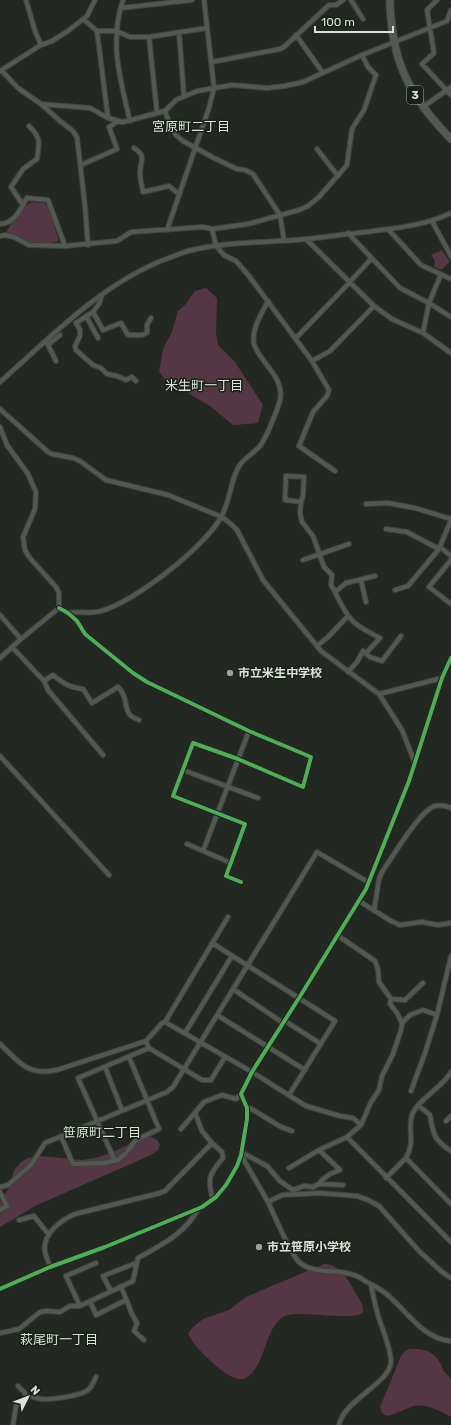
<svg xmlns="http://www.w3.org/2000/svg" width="451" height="1425" viewBox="0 0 451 1425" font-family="Rubik,'Noto Sans JP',sans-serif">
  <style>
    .green { fill: #553645 }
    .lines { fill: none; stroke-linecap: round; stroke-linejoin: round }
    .minor-casing { stroke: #3e433d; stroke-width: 6 }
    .primary-casing { stroke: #3e433d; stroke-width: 9 }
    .minor { stroke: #545853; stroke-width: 4 }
    .primary { stroke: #535a52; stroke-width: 7 }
    .cycleway-casing { stroke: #182216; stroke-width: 6 }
    .cycleway { stroke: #51ab58; stroke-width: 4 }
    .poi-dot { fill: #9ba19a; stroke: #182216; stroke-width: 1.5 }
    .labels { text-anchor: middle; stroke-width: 3; stroke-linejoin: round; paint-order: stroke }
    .shield { fill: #182216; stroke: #a0a89f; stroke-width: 1 }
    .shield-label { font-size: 11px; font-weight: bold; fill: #dbe2da }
    .poi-label { font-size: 12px; font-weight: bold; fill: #dbe2da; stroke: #182216; text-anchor: start }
    .neighbourhood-label { font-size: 13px; fill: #dbe2da; stroke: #182216 }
  </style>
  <rect width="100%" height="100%" fill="#232922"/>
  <path class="green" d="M 33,202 L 45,203 L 49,209 L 59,241 L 51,243 L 28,242 L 6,233 C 11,223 22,205 33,202 Z
    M 442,250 L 450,262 L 441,270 L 434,267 L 435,261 L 431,255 Z
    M 206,288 L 217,298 L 216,333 L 218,345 L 235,362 L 263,405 L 258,423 L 233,425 L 210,406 L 188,393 L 172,387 L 159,372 L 163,349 L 172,332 L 178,311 L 185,305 L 195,291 Z
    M 149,1136 L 157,1140 L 160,1145 L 158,1150 L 151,1155 L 35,1206 L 0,1227 L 0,1201 L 9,1188 L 14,1170 L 21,1162 L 28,1158 L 40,1156 L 83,1160 L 99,1157 L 115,1151 L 140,1139 Z
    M 324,1264 C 343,1263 353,1290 362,1304 C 363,1307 364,1311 362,1313 C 355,1321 301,1311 288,1315 C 263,1322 268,1368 244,1379 C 242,1379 238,1379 235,1378 C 222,1374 193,1346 188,1334 L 192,1328 L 203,1319 L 229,1310 L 246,1297 Z
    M 410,1349 L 418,1349 L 428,1351 L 435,1356 L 441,1364 L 443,1370 L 451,1379 L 451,1417 C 441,1411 423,1402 411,1407 C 403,1410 395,1414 387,1416 L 382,1413 L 380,1407 L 401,1356 L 405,1351 Z"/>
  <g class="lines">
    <defs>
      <path id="minor" d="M 26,0 L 35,31 L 41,45
        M 123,0 C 109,42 120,79 130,121
        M 351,0 L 363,19
        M 437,0 L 427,10 L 434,53 L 422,64 L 451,95
        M 121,8 L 192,0
        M 83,19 L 97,31 L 116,31 L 130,37 L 149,37 L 207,28
        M 97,31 L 108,118
        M 179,32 L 184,96
        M 296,35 L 323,73
        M 149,37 L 157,113
        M 212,62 L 280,49 L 284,47 L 329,5 L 336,5 L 343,0
        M 0,71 L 41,45 L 52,41 L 68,31 L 87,16 L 95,0
        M 2,71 L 18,88 L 41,104 L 60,121 L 73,131 L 77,137 L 85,206 L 88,245
        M 41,104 L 90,108 L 108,118 L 123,122 L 165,111 L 176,100 L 197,91 L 232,85 L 267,88 L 285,86 L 303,82 L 362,55 L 447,21 L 451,10
        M 423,107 L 451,87
        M 165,111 L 171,128 L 176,135 L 183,141 L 214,158 L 237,169 L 245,170 L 253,174 L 280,215 L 284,240
        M 134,148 C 147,156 140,161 140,173 C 140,179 142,186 143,192 L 169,186 L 179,194
        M 317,149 L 338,176
        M 81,165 L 117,149 L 109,127 L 118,121
        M 23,205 L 11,187 L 23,169 L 37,159 C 39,142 42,139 29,126
        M 432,221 L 451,256
        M 0,224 C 15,223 20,210 27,198 L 48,200 L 65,246
        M 212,229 L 216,246 L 224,255 L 236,261 L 249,276 L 312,361 L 329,390 L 327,396 L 313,412 L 299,446 L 335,471
        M 388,229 L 421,265 L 451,279
        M 167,230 L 209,108 L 214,88 L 204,0
        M 348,233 L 400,288 L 429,303 L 451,317
        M 0,236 L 5,235 L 14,237 L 29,245 L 65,246 L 117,241 L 131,232 L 203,227 L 212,229 L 248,224 L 299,210 L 308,206 L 319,197 L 347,165 L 352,129 L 364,110 L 376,75 L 368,67 L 362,55
        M 306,239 L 374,306 L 392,319 L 423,333 L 451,353
        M 102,295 L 99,304 L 93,312 L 76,323 L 80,330 L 80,336 L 75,346 L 76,350 L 93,365 L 101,368 L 107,374 L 117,376 L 126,380 L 132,377 L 136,381
        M 93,312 L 103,330 L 121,323 L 128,335 L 142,335 L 147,333 L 147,325 L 151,318
        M 86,316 L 98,338
        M 423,333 L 429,303 L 441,274
        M 296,338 L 349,283 L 371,259
        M 46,341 L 56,361
        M 49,344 L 60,335
        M 312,361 L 330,351 L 374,306
        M 0,382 C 51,337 101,284 166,259 C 175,256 183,252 192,250 C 229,241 268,243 306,239 C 326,237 346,234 366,232 C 395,228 424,226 451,213
        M 0,409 L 48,452 L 52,454 L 73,458 L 80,461 L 106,480 L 168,495 L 222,517 L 231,524 L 237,530 L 263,580 L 321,651 L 379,694 L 402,730 L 415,763
        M 0,427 L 7,445 L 28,474 L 36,492 L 35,509 L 23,537 L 25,550 L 29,557 L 56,587 L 59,593 L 59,608
        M 301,502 L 285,500 L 286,476 L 304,477 L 303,496 L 301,502 L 300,513 L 302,522 L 313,536 L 324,567 L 332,575 L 331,585 L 335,592
        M 366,504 L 388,503 L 415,508 L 451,519
        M 386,529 L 407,532 L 439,549
        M 440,547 L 451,556
        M 303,560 L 349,544
        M 451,560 L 429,587 L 451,604
        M 361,580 L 366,602
        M 395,590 L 408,586 L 439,549 L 451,520
        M 59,608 L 68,613 L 77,621 L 85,634 L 133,673 L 147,682 L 249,731 L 311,757 L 303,787 L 238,759 L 193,743 L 173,796 L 245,824 L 226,876 L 241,882
        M 68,613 C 79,611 91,614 101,611 C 133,603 206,546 221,517 C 230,502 230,483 238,468 C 242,459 253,454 259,447 C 265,441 278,409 280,400 C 285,377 260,363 254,344 C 251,329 262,313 268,301
        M 0,615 L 21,639
        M 317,646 L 328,637 L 348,616
        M 12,647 L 44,681 L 48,690 L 103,755
        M 366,653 L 380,638 C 352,624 349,621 335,592 L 346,583 L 375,576
        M 0,658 L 21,639 L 59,608
        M 348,672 L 357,662 L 363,651 L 370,657 L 382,661 L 401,636
        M 44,681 L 53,675 C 64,684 69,687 83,689 L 92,703 L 118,687 C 128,696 124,709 130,715 C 132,717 137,719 139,720
        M 379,694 L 442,678
        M 0,756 L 109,875
        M 183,770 L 258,798
        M 187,844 L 231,863
        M 203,851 L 249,731
        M 359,901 L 391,921 L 400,925 L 422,922 L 438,925 L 451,923
        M 374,911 L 379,879 L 382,872 C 392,858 420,810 435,806 C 440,805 446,806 451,808
        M 212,943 L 335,1021 L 289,1095
        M 233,989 L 283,1023
        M 391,999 L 405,1000 L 423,983
        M 217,1015 L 305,1070
        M 285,1021 L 321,1044
        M 165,1022 L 252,1072 L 306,1106 L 340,1116 L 353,1118 L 361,1125
        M 402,1023 L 410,1015 L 423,1010 L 437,1015
        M 185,1033 L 232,956
        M 146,1041 L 149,1048 L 202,1080 L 211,1080 L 225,1057
        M 0,1044 C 20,1063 27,1076 57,1070 L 146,1041 L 162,1023 L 165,1022 L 228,917
        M 105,1067 L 122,1110
        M 411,1091 L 425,1053 L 437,1015 L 451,956
        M 419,1106 L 430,1115 C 433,1134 434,1140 451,1151
        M 247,1108 L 250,1108 L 281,1127 L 292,1131
        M 195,1113 L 202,1131 L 212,1143
        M 446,1121 L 451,1116
        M 181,1129 L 204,1102 L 222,1095 L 236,1099 L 241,1094
        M 61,1136 L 73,1164 L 104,1163 L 118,1160 L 126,1153 L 136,1140 L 159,1129 L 129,1057
        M 347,1137 L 451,1242
        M 241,1152 L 267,1166 L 280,1181 L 293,1190 L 304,1186 L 313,1187 L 319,1184 L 322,1180 L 330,1174 L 340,1170 L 319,1150
        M 241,1155 C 250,1171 259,1186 268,1202 C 276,1218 288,1250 299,1262 C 311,1273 331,1270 346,1273 C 352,1274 360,1277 365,1281 C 371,1284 378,1288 384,1292 C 405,1308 422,1339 451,1341
        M 406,1158 C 416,1140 407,1131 412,1115 C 416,1101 444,1086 451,1072
        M 115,1161 L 78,1078 L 149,1048
        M 289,1168 L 319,1150 L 347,1137 L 361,1125 L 371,1102 L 379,1090 L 382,1076 L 393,1054 L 401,1030 L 402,1023 L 397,1013 L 390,1004 L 391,999 L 379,982 L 378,970 L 375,961 L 337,935
        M 386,1178 L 406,1158 L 451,1204
        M 319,1184 L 343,1185
        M 0,1187 L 8,1185 L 31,1165 L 45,1143 L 167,1092 L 173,1087 L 317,852 L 368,882
        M 0,1192 L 7,1206 L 0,1210
        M 268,1202 L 282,1195 L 320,1193 L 357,1196 L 368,1200 L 379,1206 L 419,1251 L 442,1272 L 451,1278
        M 19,1220 L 34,1216 L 49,1235
        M 96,1263 L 66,1276 L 80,1306 L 133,1281 L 138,1258 C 161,1245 185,1234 198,1209
        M 50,1267 C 49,1262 46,1257 45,1252 C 42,1234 61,1220 75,1214 L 160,1193 L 165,1191 L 212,1143 L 222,1152 L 223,1158 C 209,1174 207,1178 213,1200
        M 121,1286 L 132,1314 L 137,1323 L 134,1331 L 144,1340
        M 0,1289 L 50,1267 L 105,1247 L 202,1207 L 216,1197 L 226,1185 L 237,1166 L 241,1155 L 247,1119 L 247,1108 L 241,1094 L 252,1072 L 299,998 L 366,889 L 409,781 L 442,678 L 451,658
        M 111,1291 L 103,1276 L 136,1263
        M 90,1301 L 96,1315 L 126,1300
        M 0,1333 L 19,1329 L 40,1312 L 46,1311 L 60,1312 L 70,1306 L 80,1306
        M 26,1397 C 32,1395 35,1398 41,1399 C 51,1400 80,1396 88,1390 C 92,1387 94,1381 96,1377
        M 13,1425 L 16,1406 L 26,1397 L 25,1393 L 18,1386
        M 339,1425 C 343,1401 390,1383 391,1362 C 391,1348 382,1329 378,1315 C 375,1305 373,1295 371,1285"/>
      <path id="primary" d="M 390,0 C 391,61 409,96 451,139"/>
    </defs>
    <use href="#minor" class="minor-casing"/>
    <use href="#primary" class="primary-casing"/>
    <use href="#minor" class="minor"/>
    <use href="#primary" class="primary"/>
    <defs>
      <path id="cycleway" d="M 59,608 L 68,613 L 77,621 L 85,634 L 133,673 L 147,682 L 249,731 L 311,757 L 303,787 L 238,759 L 193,743 L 173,796 L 245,824 L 226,876 L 241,882
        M 0,1289 L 50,1267 L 105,1247 L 202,1207 L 216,1197 L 226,1185 L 237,1166 L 241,1155 L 247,1119 L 247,1108 L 241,1094 L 252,1072 L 299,998 L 366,889 L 409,781 L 442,678 L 451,658"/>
    </defs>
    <use href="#cycleway" class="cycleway-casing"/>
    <use href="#cycleway" class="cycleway"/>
  </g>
  <g class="poi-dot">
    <circle cx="230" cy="673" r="4"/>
    <circle cx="259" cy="1247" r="4"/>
  </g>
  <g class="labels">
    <rect class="shield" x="407" y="86" width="16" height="18" rx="3"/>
    <g class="shield-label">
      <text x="415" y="99">3</text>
    </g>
    <g class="poi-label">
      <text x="238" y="677">市立米生中学校</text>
      <text x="267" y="1251">市立笹原小学校</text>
    </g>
    <g class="neighbourhood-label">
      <text x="191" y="131">宮原町二丁目</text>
      <text x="204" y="390">米生町一丁目</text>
      <text x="102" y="1137">笹原町二丁目</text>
      <text x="59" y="1344">萩尾町一丁目</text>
    </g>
  </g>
  <g transform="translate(28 1397) rotate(48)" stroke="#182216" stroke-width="3" paint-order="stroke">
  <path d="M0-3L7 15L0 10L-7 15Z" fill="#dbe2da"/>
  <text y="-6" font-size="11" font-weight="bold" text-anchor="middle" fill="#dbe2da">N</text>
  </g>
  <path d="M315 26v6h78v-6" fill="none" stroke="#dbe2da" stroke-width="2"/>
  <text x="321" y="26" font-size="12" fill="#dbe2da" stroke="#182216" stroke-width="3" paint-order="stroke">100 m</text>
</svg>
